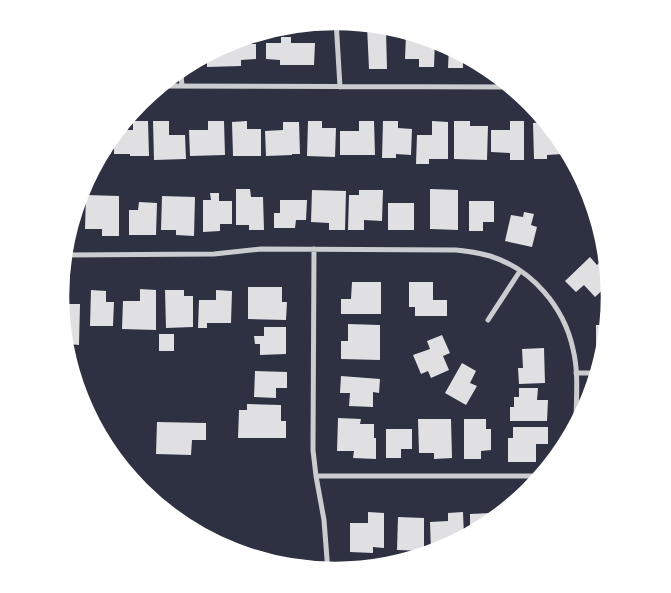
<svg xmlns="http://www.w3.org/2000/svg" width="671" height="593" viewBox="0 0 671 593" font-family="Helvetica,sans-serif">
  <style>
    .building { fill: #e0e0e3 }
    .lines { fill: none; stroke-linecap: round; stroke-linejoin: round }
    .minor { stroke: #caccd0; stroke-width: 5 }
    .rim { fill: none; stroke: #fff; stroke-width: 2.5 }
  </style>
  <rect width="100%" height="100%" fill="#2d3142"/>
  <path class="building" d="M 367,26 L 386,30 L 387,69 L 369,69 Z
    M 406,34 L 435,40 L 434,67 L 419,67 L 419,59 L 405,59 Z
    M 281,37 L 291,37 L 291,43 L 315,43 L 314,65 L 280,65 L 280,60 L 266,59 L 266,43 L 281,43 Z
    M 225,44 L 256,44 L 256,59 L 241,60 L 241,66 L 207,67 L 207,56 Z
    M 449,46 L 463,56 L 463,68 L 448,68 Z
    M 133,121 L 148,121 L 149,156 L 130,156 L 130,154 L 114,154 L 114,140 L 121,130 L 133,130 Z
    M 153,121 L 169,121 L 169,135 L 185,135 L 186,159 L 154,160 Z
    M 208,121 L 224,121 L 225,155 L 190,156 L 189,130 L 208,130 Z
    M 247,121 L 247,129 L 261,129 L 261,156 L 233,156 L 232,122 Z
    M 308,121 L 322,121 L 322,128 L 336,128 L 335,157 L 307,156 Z
    M 359,121 L 374,121 L 375,155 L 340,155 L 340,131 L 359,131 Z
    M 383,121 L 398,121 L 398,128 L 412,129 L 411,155 L 396,154 L 396,158 L 382,158 Z
    M 432,121 L 448,122 L 448,159 L 429,159 L 429,164 L 416,164 L 417,135 L 432,135 Z
    M 454,121 L 470,121 L 470,126 L 488,126 L 487,160 L 454,159 Z
    M 510,121 L 524,121 L 524,160 L 510,160 L 510,153 L 491,152 L 491,130 L 510,130 Z
    M 283,122 L 299,122 L 300,154 L 292,154 L 292,155 L 266,156 L 265,131 L 283,130 Z
    M 545,122 L 549,129 L 550,129 L 563,149 L 563,154 L 547,155 L 547,159 L 534,159 L 533,123 Z
    M 111,145 L 111,154 L 105,154 L 106,152 Z
    M 81,189 L 81,212 L 76,212 L 80,190 Z
    M 236,189 L 250,189 L 251,197 L 263,197 L 264,230 L 249,230 L 249,225 L 236,225 Z
    M 430,189 L 458,190 L 458,230 L 430,229 Z
    M 312,190 L 346,191 L 345,230 L 329,230 L 329,223 L 311,222 Z
    M 359,190 L 383,190 L 382,221 L 364,220 L 364,230 L 348,230 L 349,195 L 359,195 Z
    M 210,193 L 219,193 L 219,201 L 232,201 L 232,224 L 220,224 L 220,231 L 203,232 L 203,200 L 211,200 Z
    M 86,195 L 119,196 L 119,236 L 102,236 L 102,229 L 85,229 Z
    M 162,196 L 195,197 L 194,236 L 176,235 L 176,230 L 161,230 Z
    M 280,200 L 307,200 L 306,220 L 296,220 L 295,228 L 274,228 L 274,213 L 280,213 Z
    M 469,201 L 494,201 L 494,222 L 483,222 L 483,231 L 469,231 Z
    M 139,202 L 157,203 L 156,235 L 129,235 L 129,210 L 138,210 Z
    M 388,203 L 414,203 L 414,230 L 388,230 Z
    M 524,212 L 534,214 L 531,225 L 537,227 L 532,247 L 505,241 L 511,215 L 523,217 Z
    M 590,257 L 597,265 L 602,260 L 606,265 L 609,284 L 595,297 L 584,285 L 576,292 L 565,281 Z
    M 352,282 L 381,282 L 381,314 L 341,314 L 341,299 L 351,299 Z
    M 409,282 L 433,282 L 433,300 L 447,300 L 447,316 L 415,316 L 415,307 L 409,307 Z
    M 248,287 L 282,287 L 282,302 L 287,302 L 286,320 L 248,319 Z
    M 140,289 L 156,290 L 156,330 L 122,329 L 123,301 L 140,301 Z
    M 91,290 L 106,291 L 106,302 L 114,302 L 113,326 L 90,326 Z
    M 165,290 L 184,290 L 184,296 L 193,296 L 193,327 L 166,328 Z
    M 216,290 L 232,291 L 231,323 L 207,323 L 207,328 L 198,328 L 199,300 L 216,300 Z
    M 65,304 L 80,304 L 79,345 L 69,344 L 62,311 L 65,311 Z
    M 602,315 L 608,315 L 602,346 L 596,346 L 596,325 L 602,325 Z
    M 348,324 L 380,325 L 380,360 L 341,359 L 341,341 L 348,341 Z
    M 264,327 L 286,327 L 286,354 L 260,355 L 260,344 L 255,344 L 254,336 L 264,336 Z
    M 159,334 L 174,334 L 174,351 L 159,351 Z
    M 442,335 L 450,353 L 443,356 L 449,370 L 431,378 L 428,371 L 421,374 L 413,355 L 430,349 L 427,341 Z
    M 544,348 L 545,383 L 519,384 L 518,368 L 523,368 L 522,349 Z
    M 462,363 L 476,371 L 470,383 L 477,386 L 466,405 L 445,393 Z
    M 255,371 L 287,372 L 287,388 L 276,388 L 276,398 L 254,397 Z
    M 341,376 L 380,379 L 379,393 L 373,392 L 373,407 L 349,406 L 350,393 L 340,393 Z
    M 519,388 L 538,388 L 537,400 L 548,400 L 547,421 L 510,421 L 510,407 L 514,407 L 514,397 L 519,397 Z
    M 247,404 L 281,405 L 281,421 L 286,421 L 286,438 L 238,438 L 239,410 L 247,410 Z
    M 338,418 L 361,419 L 360,424 L 374,424 L 374,438 L 376,438 L 376,459 L 353,458 L 354,451 L 337,451 Z
    M 418,419 L 451,419 L 452,458 L 434,459 L 434,453 L 419,453 Z
    M 464,419 L 486,419 L 486,429 L 491,429 L 491,450 L 481,451 L 481,459 L 464,459 Z
    M 157,422 L 206,423 L 206,440 L 192,440 L 191,455 L 156,454 Z
    M 513,427 L 548,427 L 548,444 L 536,444 L 536,462 L 508,462 L 508,438 L 513,438 Z
    M 386,429 L 412,429 L 412,449 L 401,449 L 401,458 L 386,458 Z
    M 368,512 L 384,513 L 384,548 L 373,547 L 373,553 L 350,552 L 350,523 L 368,523 Z
    M 463,512 L 464,537 L 441,552 L 431,553 L 430,522 L 448,521 L 448,513 Z
    M 491,513 L 491,519 L 474,530 L 470,530 L 470,514 Z
    M 398,517 L 424,518 L 424,551 L 397,550 Z"/>
  <g class="lines">
    <path class="minor" d="M 336,20 L 340,87
      M 181,74 L 182,86
      M 162,86 L 510,87
      M 314,249 L 313,450 L 316,476 L 324,520 L 328,572
      M 67,255 L 214,254 L 261,249 L 456,250 C 467,251 479,253 490,256 C 532,269 564,307 573,349 C 579,373 576,400 576,425
      M 488,320 L 520,271
      M 576,373 L 597,373
      M 316,476 L 541,476"/>
  </g>
  <path d="M0 0H671V593H0ZM68 296a267 267 0 1 1 534 0a267 267 0 1 1-534 0Z" fill="#fff" fill-rule="evenodd"/>
  <path class="rim" d="M68 296a267 267 0 1 1 534 0a267 267 0 1 1-534 0Z"/>
</svg>
